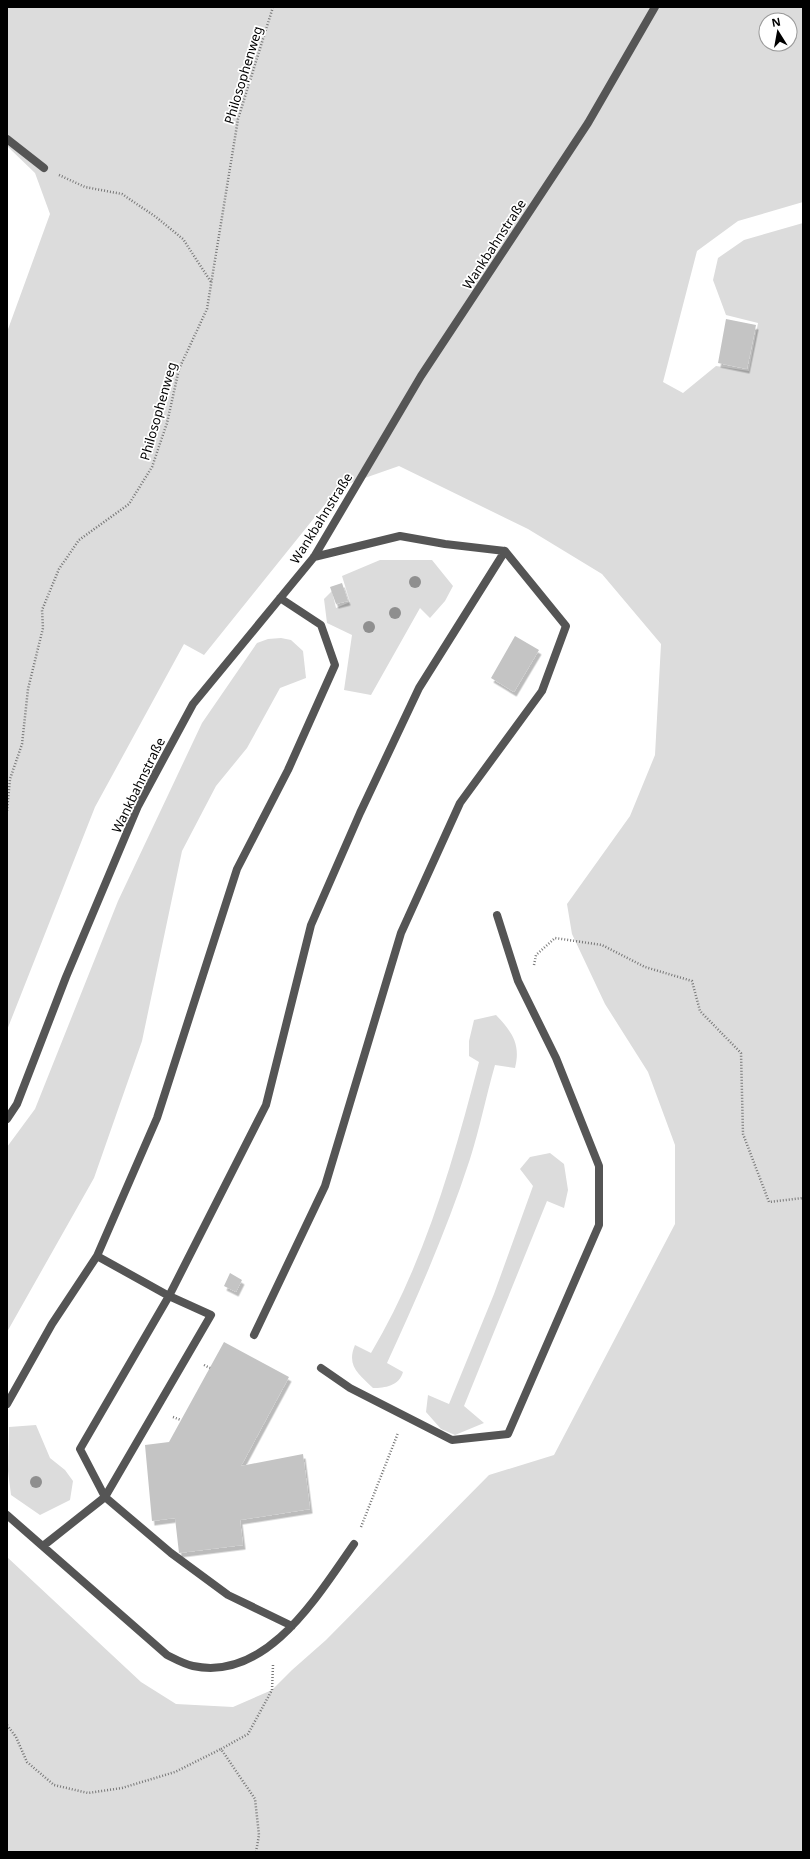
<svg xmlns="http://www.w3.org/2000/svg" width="810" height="1859" viewBox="0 0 810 1859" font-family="'Noto Sans',sans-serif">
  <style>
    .green { fill: #dcdcdc; fill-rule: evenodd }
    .building { fill: #c4c4c4; filter: url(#shadow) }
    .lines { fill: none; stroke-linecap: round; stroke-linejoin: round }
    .path { stroke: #777; stroke-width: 2.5; stroke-dasharray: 1 2; stroke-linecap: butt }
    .lane { stroke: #555; stroke-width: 8 }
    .tree { fill: #8f8f8f }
    .labels { text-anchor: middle; stroke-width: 3.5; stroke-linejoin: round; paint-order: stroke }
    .street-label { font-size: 13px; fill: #000; stroke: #fff }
  </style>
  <defs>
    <filter id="shadow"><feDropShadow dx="2.5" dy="4.5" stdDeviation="0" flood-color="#0004"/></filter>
  </defs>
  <rect width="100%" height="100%" fill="#fff"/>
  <path class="green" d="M 7,7 L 803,7 L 803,202 L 738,221 L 697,251 L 663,382 L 683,393 L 716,366 L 749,371 L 758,323 L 726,315 L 713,280 L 718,258 L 744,240 L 803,223 L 803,1852 L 7,1852 L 7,1557 L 141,1682 L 176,1704 L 233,1707 L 272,1690 L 292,1670 L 326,1640 L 489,1475 L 554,1455 L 675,1224 L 675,1145 L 648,1072 L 605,1004 L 572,934 L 567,904 L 630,816 L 655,755 L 661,644 L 602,574 L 528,529 L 399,466 L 339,487 L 204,655 L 184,644 L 95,807 L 7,1030 L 7,332 L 50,214 L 35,173 L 7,146 ZM 766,20 L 790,20 L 790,44 L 766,44 Z
    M 380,560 L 432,560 L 453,586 L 445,601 L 430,618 L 420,608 L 371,695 L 344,690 L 352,635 L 327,623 L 324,599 L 332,591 L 336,608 L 350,602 L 342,576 Z
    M 281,638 L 291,640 L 303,651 L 306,678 L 280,688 L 247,748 L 216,786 L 182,851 L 142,1041 L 94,1178 L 7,1332 L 7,1147 L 35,1109 L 118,901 L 202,723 L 257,643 L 268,639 Z
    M 496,1015 C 512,1032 521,1044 515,1068 L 495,1065 C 486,1096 480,1128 470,1159 C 447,1229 418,1296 387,1363 L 403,1372 C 399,1386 385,1388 373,1388 C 359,1374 346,1366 355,1345 L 371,1353 C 424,1264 453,1162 479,1062 L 469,1056 L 469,1041 L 474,1020 Z
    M 550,1153 L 564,1164 L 568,1190 L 564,1208 L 547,1201 L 464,1406 L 484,1423 L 455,1435 L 441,1429 L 426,1412 L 428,1395 L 449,1404 L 494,1294 L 533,1186 L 520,1169 L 530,1157 Z
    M 36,1425 L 50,1458 L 65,1470 L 73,1481 L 70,1500 L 40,1515 L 11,1495 L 8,1471 L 9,1427 Z"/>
  <path class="building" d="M 726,319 L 756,325 L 747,369 L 718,363 Z
    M 342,583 L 348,601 L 336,604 L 330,587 Z
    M 515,636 L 539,650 L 514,692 L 491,678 Z
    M 230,1273 L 242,1280 L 236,1292 L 224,1286 Z
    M 224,1342 L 289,1377 L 241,1466 L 303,1454 L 310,1509 L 240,1520 L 243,1545 L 179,1553 L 175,1518 L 152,1521 L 145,1445 L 169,1442 Z"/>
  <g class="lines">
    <path class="path" d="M 59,175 L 85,187 L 122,194 L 156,217 L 183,239 L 211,282
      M 7,811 L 10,779 L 22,744 L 28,689 L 43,628 L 42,610 L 59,569 L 79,540 L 129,504 L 152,467 L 167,423 L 179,369 L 207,309 L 238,119 L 273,7
      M 534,965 L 536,955 L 555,938 L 602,945 L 645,967 L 692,981 L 700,1011 L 741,1053 L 743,1134 L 769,1202 L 803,1198
      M 204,1365 L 210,1368
      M 173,1417 L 181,1420
      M 361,1527 L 398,1433
      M 7,1725 L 16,1737 L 27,1762 L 54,1785 L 88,1793 L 122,1788 L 175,1772 L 221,1749
      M 256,1852 L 259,1835 L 255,1799 L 221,1749 L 248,1734 L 272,1690 L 273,1665"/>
    <path class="lane" d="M 7,139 L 44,168
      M 7,1119 L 17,1104 L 66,977 L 138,806 L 193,704 L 314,557 L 421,376 L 588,123 L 655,7
      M 254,1335 L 325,1186 L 401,933 L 460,803 L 542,691 L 566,626 L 505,551 L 445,544 L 400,536 L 314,557
      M 321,1368 L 350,1388 L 452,1440 L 508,1434 L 599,1225 L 599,1166 L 556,1058 L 518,981 L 497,915
      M 7,1404 L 52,1324 L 97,1256 L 157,1118 L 237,869 L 288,770 L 335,665 L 321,625 L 280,598
      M 7,1515 L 167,1655 C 175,1659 184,1664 193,1666 C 267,1682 318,1595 354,1544
      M 43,1546 L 105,1497 L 211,1315 L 169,1296 L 97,1256
      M 292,1626 L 228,1595 L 171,1553 L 105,1497 L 80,1449 L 169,1296 L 266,1105 L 311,925 L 360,813 L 419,688 L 505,551"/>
  </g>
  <g class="tree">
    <circle cx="415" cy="582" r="6"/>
    <circle cx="395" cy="613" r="6"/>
    <circle cx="369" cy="627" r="6"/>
    <circle cx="36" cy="1482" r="6"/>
  </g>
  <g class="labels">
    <g class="street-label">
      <text transform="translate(243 75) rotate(-73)" y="5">Philosophenweg</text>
      <text transform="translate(494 244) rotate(-57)" y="5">Wankbahnstraße</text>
      <text transform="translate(158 411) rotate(-74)" y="5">Philosophenweg</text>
      <text transform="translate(321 518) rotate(-58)" y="5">Wankbahnstraße</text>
      <text transform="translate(138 785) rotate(-64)" y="5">Wankbahnstraße</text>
    </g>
  </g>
  <rect width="810" height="1859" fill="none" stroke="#000000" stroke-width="16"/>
  <g transform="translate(778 32) rotate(349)"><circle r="19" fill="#ffffff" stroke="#999999"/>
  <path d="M0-3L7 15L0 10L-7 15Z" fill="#000000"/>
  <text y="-6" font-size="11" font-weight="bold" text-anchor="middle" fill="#000000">N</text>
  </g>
</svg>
